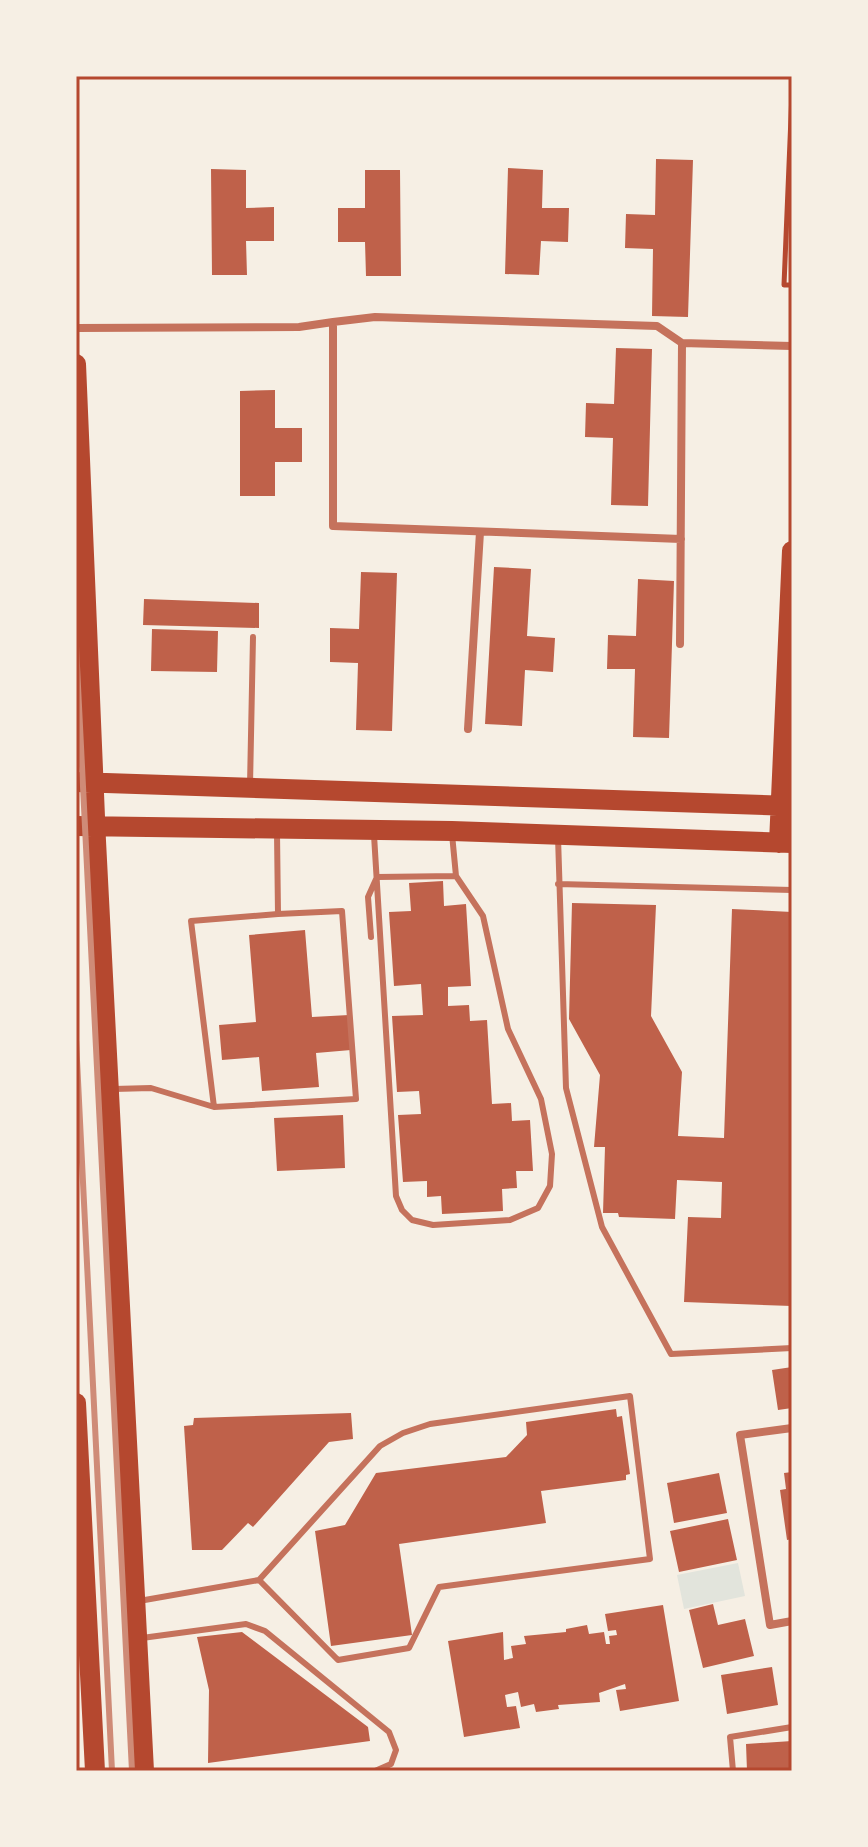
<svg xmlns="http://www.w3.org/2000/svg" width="868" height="1847" viewBox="0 0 868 1847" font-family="'Asap Condensed',sans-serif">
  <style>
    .green { fill: #e2e4dc }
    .building { fill: #bf614a }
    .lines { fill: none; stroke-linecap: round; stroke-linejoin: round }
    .path { stroke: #b5482f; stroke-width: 5 }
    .service { stroke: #c5725c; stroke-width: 6 }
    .minor { stroke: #c5725c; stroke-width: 8 }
    .primary { stroke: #b5482f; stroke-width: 20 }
    .rail { stroke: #cf8b77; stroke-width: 6 }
    .neatline { fill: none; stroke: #b5482f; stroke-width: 3 }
  </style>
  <rect width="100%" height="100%" fill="#f6efe4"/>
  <path class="green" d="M 738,1563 L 745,1596 L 684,1609 L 677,1575 Z"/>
  <path class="building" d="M 656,159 L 693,160 L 688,317 L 652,316 L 653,249 L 625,248 L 626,214 L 655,215 Z
    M 508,168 L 543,170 L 542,208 L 569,208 L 568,242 L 541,241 L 539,275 L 505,274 Z
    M 211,169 L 246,170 L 246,208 L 274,207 L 274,241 L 246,241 L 247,275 L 212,275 Z
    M 365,170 L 400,170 L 401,276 L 366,276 L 365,242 L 338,242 L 338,208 L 365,208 Z
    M 616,348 L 652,349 L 648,506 L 611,505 L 613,438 L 585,437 L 586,403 L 614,404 Z
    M 275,390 L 275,428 L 302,428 L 302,462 L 275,462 L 275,496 L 240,496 L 240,391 Z
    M 494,567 L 531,569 L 527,636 L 555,638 L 553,672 L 525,670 L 522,726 L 485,724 Z
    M 361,572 L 397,573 L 392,731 L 356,730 L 358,663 L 330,662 L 330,628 L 359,629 Z
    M 638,579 L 674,581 L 669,738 L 633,737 L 635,669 L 607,669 L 608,635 L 636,636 Z
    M 144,599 L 259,603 L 259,628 L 143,625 Z
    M 152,629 L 218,631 L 217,672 L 151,671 Z
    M 443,881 L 444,906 L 466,904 L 471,986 L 448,987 L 448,1006 L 469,1005 L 470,1021 L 487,1020 L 492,1104 L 511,1103 L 512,1121 L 530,1120 L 533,1171 L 516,1171 L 517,1188 L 502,1189 L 503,1211 L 442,1214 L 441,1196 L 427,1197 L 427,1181 L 403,1182 L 398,1115 L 421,1114 L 419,1091 L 397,1092 L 392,1016 L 423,1015 L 421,984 L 394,986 L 389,912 L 411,911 L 409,883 Z
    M 572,903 L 656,905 L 651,1016 L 682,1072 L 678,1136 L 724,1138 L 732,909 L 792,912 L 792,1306 L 684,1302 L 688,1217 L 721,1218 L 722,1182 L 677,1180 L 675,1219 L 619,1217 L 618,1213 L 603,1213 L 605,1147 L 594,1147 L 600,1075 L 569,1019 Z
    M 305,930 L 312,1017 L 349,1015 L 351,1050 L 316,1053 L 319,1087 L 262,1091 L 259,1057 L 222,1060 L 219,1025 L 256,1022 L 249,935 Z
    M 343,1115 L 345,1168 L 277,1171 L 274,1118 Z
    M 792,1367 L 792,1408 L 778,1410 L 772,1370 Z
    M 616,1409 L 617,1417 L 622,1416 L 630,1474 L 626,1475 L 626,1480 L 541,1491 L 546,1523 L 399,1544 L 412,1635 L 331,1646 L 315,1531 L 345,1525 L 376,1473 L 506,1457 L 527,1435 L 526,1422 Z
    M 351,1413 L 353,1439 L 329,1442 L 253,1527 L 248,1523 L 222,1550 L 192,1550 L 184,1426 L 193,1425 L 194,1418 Z
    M 792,1472 L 792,1539 L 787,1540 L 780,1490 L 786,1489 L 784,1473 Z
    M 719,1473 L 727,1513 L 674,1523 L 667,1483 Z
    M 728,1519 L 737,1560 L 679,1572 L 670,1531 Z
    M 713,1604 L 718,1625 L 745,1619 L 754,1656 L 703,1668 L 689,1610 Z
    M 663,1605 L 679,1701 L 620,1711 L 616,1690 L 626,1689 L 625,1684 L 599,1693 L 600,1702 L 558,1705 L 559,1709 L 536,1712 L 534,1704 L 521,1707 L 518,1692 L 505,1695 L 507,1707 L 516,1706 L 520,1728 L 464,1737 L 448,1641 L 503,1632 L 504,1660 L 513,1658 L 511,1646 L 526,1644 L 524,1636 L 566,1632 L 566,1629 L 587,1625 L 589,1634 L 604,1632 L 606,1644 L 610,1644 L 609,1636 L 617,1635 L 616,1630 L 608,1631 L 605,1614 Z
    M 242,1632 L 368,1727 L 370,1741 L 208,1763 L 209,1690 L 197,1637 Z
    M 772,1667 L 778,1705 L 727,1714 L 721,1675 Z
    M 792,1741 L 792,1771 L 747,1771 L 746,1744 Z"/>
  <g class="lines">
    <path class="path" d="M 792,93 L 784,285 L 792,285"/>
    <path class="service" d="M 250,785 L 253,637
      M 374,835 L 396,1196 L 402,1210 L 412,1220 L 433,1225 L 510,1220 L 538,1208 L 550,1186 L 552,1154 L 541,1099 L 508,1029 L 483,916 L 456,876 L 452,834
      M 558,837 L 566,1088 L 602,1227 L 671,1354 L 792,1348
      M 558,884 L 792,890
      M 371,937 L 368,897 L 377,877 L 456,876
      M 114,1089 L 151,1088 L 214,1107 L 356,1099 L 342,911 L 278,914
      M 214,1107 L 191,921 L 278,914 L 277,833
      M 139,1601 L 259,1580 L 380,1446 L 403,1433 L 430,1424 L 630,1396 L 650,1559 L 439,1587 L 409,1648 L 338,1660 L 259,1580
      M 142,1638 L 246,1624 L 265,1631 L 389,1732 L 396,1750 L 391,1764 L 375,1771
      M 733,1771 L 730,1737 L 792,1727"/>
    <path class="minor" d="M 76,328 L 299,327 L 333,322
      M 681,539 L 333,526 L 333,322 L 375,317 L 657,326 L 682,343 L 792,346
      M 680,644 L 682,343
      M 468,729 L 480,532
      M 792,1428 L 740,1435 L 770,1625 L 792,1621"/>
    <path class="primary" d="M 76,364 L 96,841 L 144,1771
      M 76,782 L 792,806
      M 76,826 L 452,831 L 792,843
      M 779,843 L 792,551
      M 76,1403 L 95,1771"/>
    <path class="rail" d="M 76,646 L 132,1771
      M 76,1040 L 112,1771"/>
  </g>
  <rect width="868" height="1847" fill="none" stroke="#f6efe4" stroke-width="156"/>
  <rect x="78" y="78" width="712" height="1691" class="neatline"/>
</svg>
